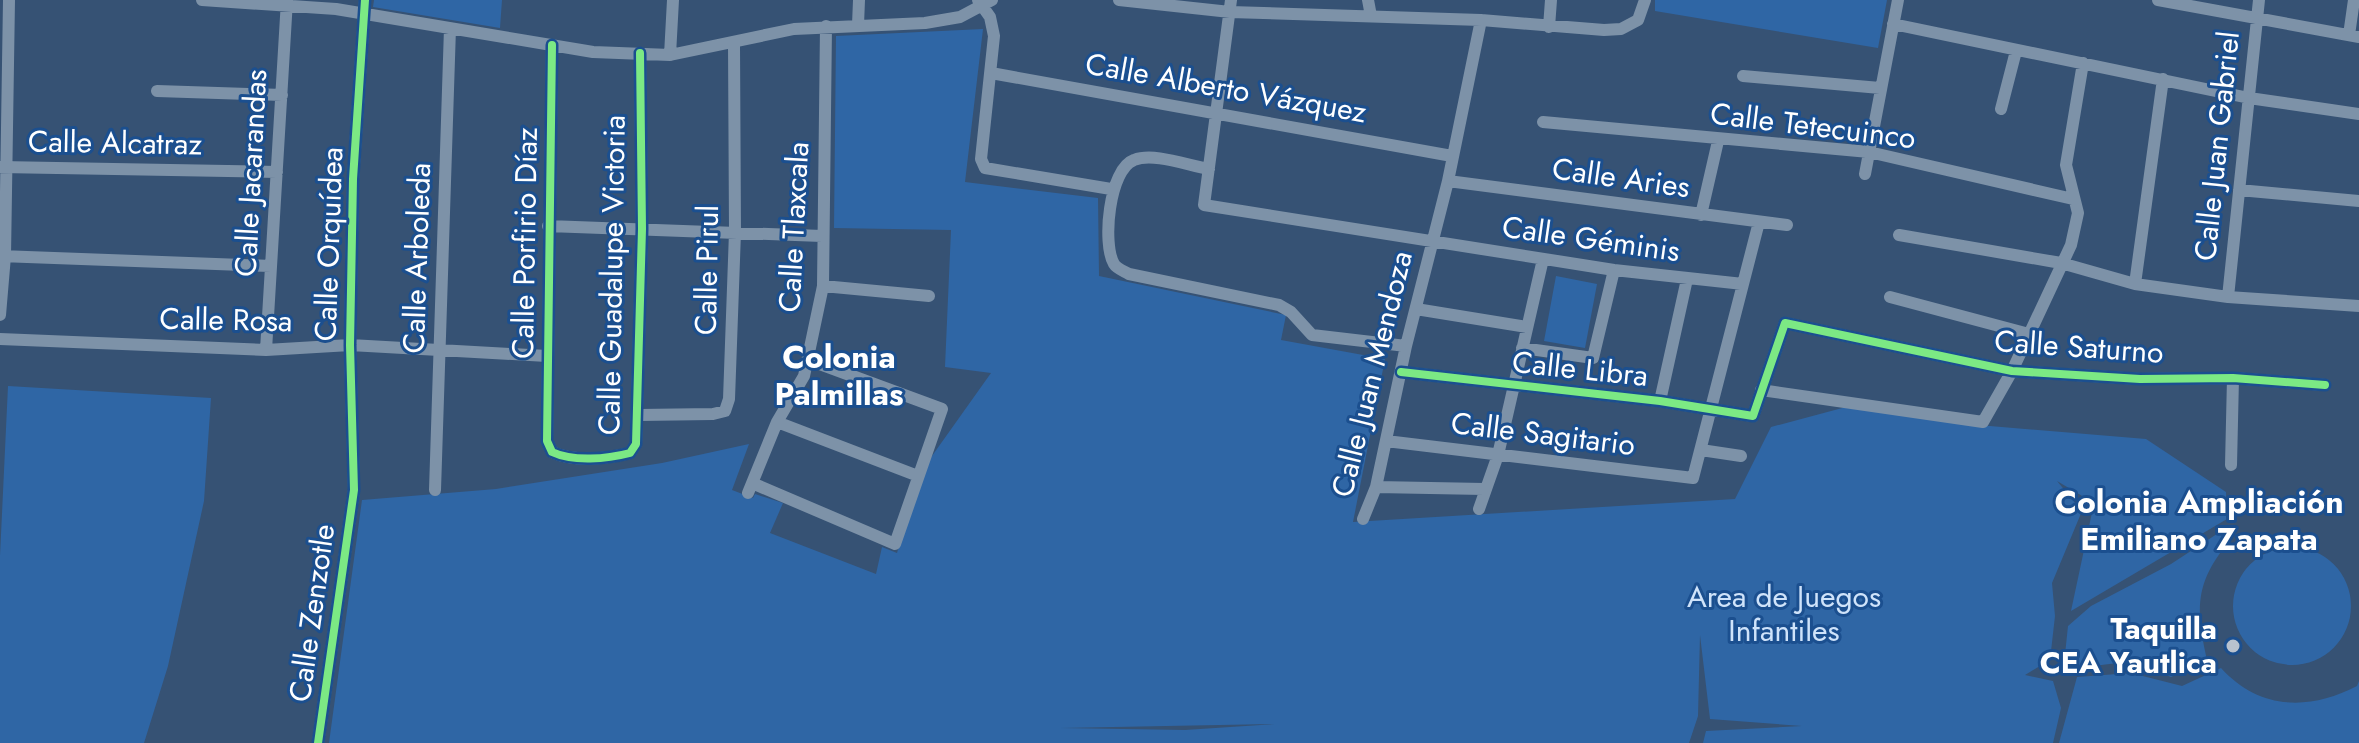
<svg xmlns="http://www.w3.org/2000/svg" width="2359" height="743" viewBox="0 0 2359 743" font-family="Jost,sans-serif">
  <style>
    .green { fill: #2f66a5; fill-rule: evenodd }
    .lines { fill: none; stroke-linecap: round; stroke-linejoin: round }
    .street { stroke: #7d92a8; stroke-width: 12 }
    .cycleway-casing { stroke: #1b4f8f; stroke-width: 13 }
    .cycleway { stroke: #7ce984; stroke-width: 8 }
    .poi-dot { fill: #b9c2ce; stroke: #1b4f8f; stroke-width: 3 }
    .labels { text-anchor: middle; stroke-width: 6; stroke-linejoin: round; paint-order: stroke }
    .street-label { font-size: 30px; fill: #fff; stroke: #1b4f8f }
    .park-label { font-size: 30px; fill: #cfe3fa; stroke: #1b4f8f }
    .poi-label { font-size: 30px; font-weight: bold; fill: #fff; stroke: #1b4f8f; text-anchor: end }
    .neighbourhood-label { font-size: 32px; font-weight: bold; fill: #fff; stroke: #1b4f8f }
  </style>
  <rect width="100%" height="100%" fill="#365274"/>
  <path class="green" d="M 374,0 L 502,0 L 500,28 L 373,7 Z
    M 1655,0 L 1887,0 L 1878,48 L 1655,11 Z
    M 983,29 L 965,182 L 1098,198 L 1099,276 L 1286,315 L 1281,340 L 1385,359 L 1353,522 L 1735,499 L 1771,427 L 1846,407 L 1978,425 L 2146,439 L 2226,492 L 2227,519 L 2071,611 L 2094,503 L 2057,481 L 2082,511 L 2052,583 L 2055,616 L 2050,660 L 2025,675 L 2053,681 L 2061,708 L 2053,743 L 1703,743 L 1706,731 L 1802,726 L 1710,719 L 1700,635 L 1698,716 L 1689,743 L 329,743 L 362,500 L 496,489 L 662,463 L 749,444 L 732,490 L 753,498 L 755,494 L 783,503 L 770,533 L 876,574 L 882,547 L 897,553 L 922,470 L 991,373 L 945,367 L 951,230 L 834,228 L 836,36 ZM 1275,724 L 1185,730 L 1061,728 Z
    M 1556,276 L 1597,284 L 1585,348 L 1544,341 Z
    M 8,386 L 211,398 L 204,501 L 168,666 L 144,743 L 0,743 L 0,556 Z
    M 2223,530 L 2232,538 C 2195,581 2195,607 2207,660 L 2171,677 L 2134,661 L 2085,667 L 2064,664 L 2068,626 L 2091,606 L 2171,564 Z
    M2233 606a59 59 0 1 1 118 0a59 59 0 1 1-118 0Z
    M 2221,668 C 2259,710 2309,711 2357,686 L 2359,681 L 2359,743 L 2059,743 L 2077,677 L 2131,673 L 2182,686 Z"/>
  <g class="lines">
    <path class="street" d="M 202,0 L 336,9 L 593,52 L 670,55 L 794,29 L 925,23 L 960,17 L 992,0
      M 978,0 L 990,17 L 994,36 L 981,159 L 985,168 L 1111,189
      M 1119,0 L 1230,12 L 1481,20 L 1604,30 L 1621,29 L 1638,20 L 1645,0
      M 1231,0 L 1204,205 L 1614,270 L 1743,284
      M 1368,0 L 1371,16
      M 2158,0 L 2359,37
      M 1893,24 L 2249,98 L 2359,114
      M 858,25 L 859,0
      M 1549,27 L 1551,0
      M 2349,35 L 2354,0
      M 552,45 L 547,441 L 552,452 C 573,462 607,459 630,453 L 636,444 L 642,229 L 640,53
      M 670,55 L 673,0
      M 991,73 L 1452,156
      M 1743,76 L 1880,88
      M 157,91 L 282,95
      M 2001,109 L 2016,51
      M 1543,122 L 1869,152 L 2073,199
      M 0,167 L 277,172
      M 1209,169 C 1189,166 1154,152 1134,160 C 1109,169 1102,244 1114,264 C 1117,269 1124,271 1129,274 L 1279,305 L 1291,312 L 1312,335 L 1406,346
      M 1865,174 L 1898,0
      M 1448,181 L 1787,225
      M 2239,190 L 2359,201
      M 1701,215 L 1718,141
      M 548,226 L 822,236
      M 1899,235 L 2061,263 L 2135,284 L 2228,297 L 2359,306
      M 0,256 L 271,266
      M 2135,284 L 2163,79
      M 823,286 L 929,296
      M 1890,297 L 2029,334
      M 2228,297 L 2259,0
      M 1416,309 L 1527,327
      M 0,315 L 5,256 L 9,0
      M 0,339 L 266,350 L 350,345 L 547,356
      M 1522,348 L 1593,358 L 1614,270
      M 266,350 L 287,0
      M 1401,372 L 1660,401 L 1753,416 L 1785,323 L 2012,371 L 2140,379 L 2233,378 L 2325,385
      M 1761,390 L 1983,422 L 2012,371 L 2071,245 L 2078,213 L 2066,165 L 2083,63
      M 1660,401 L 1687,279
      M 639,415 L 713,414 L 725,411 L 729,399 L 735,232 L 734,44
      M 777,422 L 918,476
      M 1386,441 L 1693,478 L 1759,222
      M 1701,450 L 1741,456
      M 2231,465 L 2233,378
      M 752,483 L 895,544 L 942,409 L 809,360
      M 1376,487 L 1484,489
      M 435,490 L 450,28
      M 748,493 L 777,422 L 804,376 L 823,286 L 826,26
      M 1479,509 L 1498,455 L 1543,259
      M 1363,519 L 1376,487 L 1406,346 L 1448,181 L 1481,20
      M 318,743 L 354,490 L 350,345 L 353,179 L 365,0"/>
    <defs>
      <path id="cycleway" d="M 552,45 L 547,441 L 552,452 C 573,462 607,459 630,453 L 636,444 L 642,229 L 640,53
        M 1401,372 L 1660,401 L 1753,416 L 1785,323 L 2012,371 L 2140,379 L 2233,378 L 2325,385
        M 318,743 L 354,490 L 350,345 L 353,179 L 365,0"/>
    </defs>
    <use href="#cycleway" class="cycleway-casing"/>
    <use href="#cycleway" class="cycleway"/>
  </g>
  <circle class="poi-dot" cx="2233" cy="646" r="8"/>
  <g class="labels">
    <g class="street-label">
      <text transform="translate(1226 88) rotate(10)" y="10">Calle Alberto Vázquez</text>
      <text transform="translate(1813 126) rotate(7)" y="10">Calle Tetecuinco</text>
      <text transform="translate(115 143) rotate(1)" y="10">Calle Alcatraz</text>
      <text transform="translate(2217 146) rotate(-84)" y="10">Calle Juan Gabriel</text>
      <text transform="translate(251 173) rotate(-87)" y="10">Calle Jacarandas</text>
      <text transform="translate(1621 178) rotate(8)" y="10">Calle Aries</text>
      <text transform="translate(794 227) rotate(-87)" y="10">Calle Tlaxcala</text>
      <text transform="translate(1591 239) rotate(8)" y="10">Calle Géminis</text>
      <text transform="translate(525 243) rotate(-89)" y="10">Calle Porfirio Díaz</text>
      <text transform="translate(329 244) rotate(-88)" y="10">Calle Orquídea</text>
      <text transform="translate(417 258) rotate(-88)" y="10">Calle Arboleda</text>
      <text transform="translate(707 270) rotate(-89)" y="10">Calle Pirul</text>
      <text transform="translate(612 275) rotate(-89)" y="10">Calle Guadalupe Victoria</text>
      <text transform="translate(226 320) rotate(1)" y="10">Calle Rosa</text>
      <text transform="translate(2079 347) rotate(4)" y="10">Calle Saturno</text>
      <text transform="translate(1580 369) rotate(6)" y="10">Calle Libra</text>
      <text transform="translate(1372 374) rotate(-76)" y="10">Calle Juan Mendoza</text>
      <text transform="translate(1543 434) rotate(7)" y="10">Calle Sagitario</text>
      <text transform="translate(312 613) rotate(-82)" y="10">Calle Zenzotle</text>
    </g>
    <g class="park-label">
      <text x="1784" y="607">Area de Juegos<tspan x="1784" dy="34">Infantiles</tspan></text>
    </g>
    <g class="poi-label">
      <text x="2217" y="639">Taquilla<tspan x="2217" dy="34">CEA Yautlica</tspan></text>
    </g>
    <g class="neighbourhood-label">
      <text x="839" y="368">Colonia<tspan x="839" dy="37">Palmillas</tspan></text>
      <text x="2199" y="513">Colonia Ampliación<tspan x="2199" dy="37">Emiliano Zapata</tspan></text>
    </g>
  </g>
</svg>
